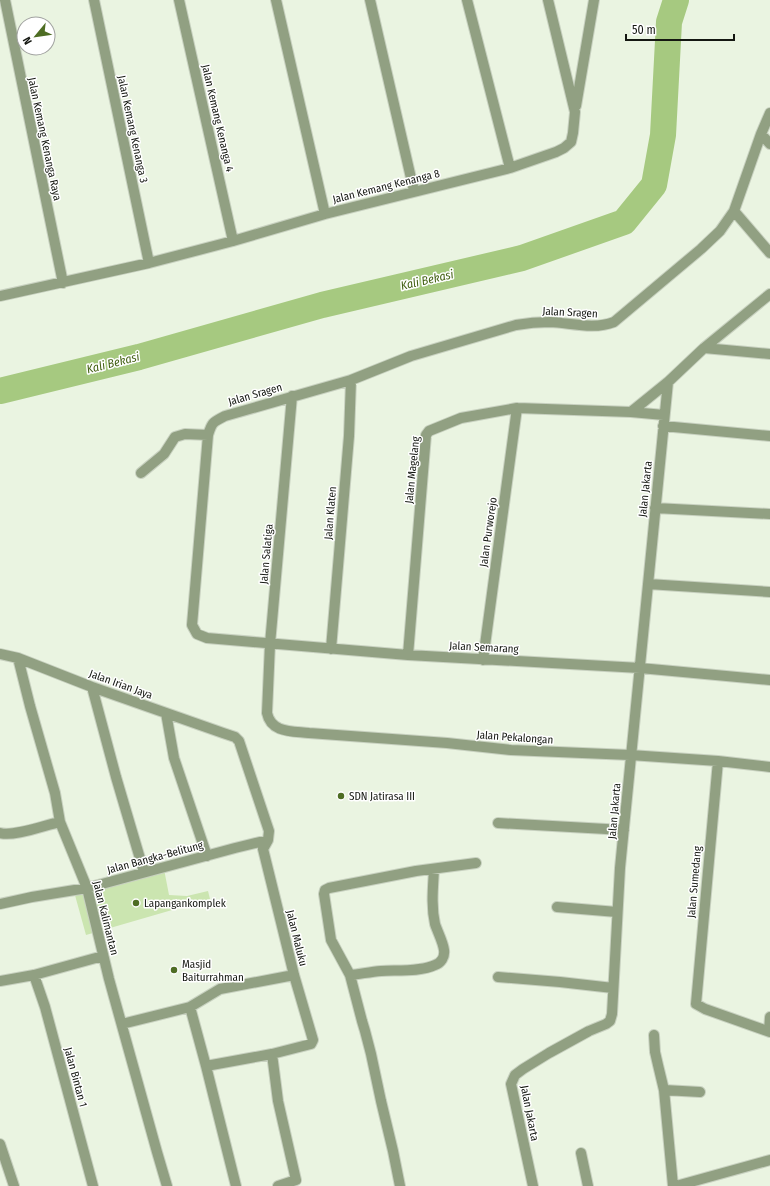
<svg xmlns="http://www.w3.org/2000/svg" width="770" height="1186" viewBox="0 0 770 1186" font-family="'Fira Sans Condensed',sans-serif">
  <style>
    .pitch { fill: #cbe5b0 }
    .lines { fill: none; stroke-linecap: round; stroke-linejoin: round }
    .river { stroke: #a6c980; stroke-width: 26 }
    .minor-casing { stroke: #c8d1c0; stroke-width: 12 }
    .minor { stroke: #91a082; stroke-width: 10 }
    .poi-dot { fill: #4e6d23; stroke: #fff; stroke-width: 1.5 }
    .labels { text-anchor: middle; stroke-width: 3; stroke-linejoin: round; paint-order: stroke }
    .street-label { font-size: 11px; fill: #141711; stroke: #fff }
    .poi-label { font-size: 11px; fill: #141711; stroke: #fff; text-anchor: start }
    .water-label { font-size: 12px; font-style: italic; fill: #436114; stroke: #fff }
  </style>
  <rect width="100%" height="100%" fill="#eaf4e1"/>
  <path class="pitch" d="M 163,864 L 169,895 L 187,896 L 208,891 L 210,899 L 86,935 L 73,888 Z"/>
  <g class="lines">
    <path class="river" d="M 0,391 L 139,357 L 322,305 L 522,258 L 624,222 L 654,185 L 663,135 L 669,22 L 676,0"/>
    <defs>
      <path id="minor" d="M 5,0 L 63,283
        M 94,0 L 149,263
        M 179,0 L 233,241
        M 276,0 L 325,214
        M 370,0 L 414,191
        M 467,0 L 510,168
        M 576,106 L 594,0
        M 770,113 L 761,134 L 734,211 L 720,231 L 701,249 L 614,322 C 594,330 571,323 550,322 C 538,322 527,323 516,325 L 411,356 L 351,380 L 225,416 C 213,422 212,422 208,435 L 192,625 L 197,634 L 207,638 L 408,655 L 640,668 L 770,680
        M 761,134 L 770,144
        M 734,211 L 770,253
        M 0,296 L 149,263 L 233,241 L 325,214 L 510,168 L 556,152 L 564,148 L 571,142 L 573,133 L 575,112 L 548,0
        M 704,348 L 770,354
        M 292,396 L 270,644 L 267,713 C 271,733 292,731 309,733 L 447,743 L 511,750 L 630,755 L 718,761 L 770,767
        M 631,412 L 668,382 L 704,348 L 770,294
        M 663,426 L 770,436
        M 141,473 L 164,454 L 175,437 L 185,434 L 208,435
        M 655,508 L 770,514
        M 648,584 L 770,592
        M 331,649 L 349,436 L 351,380
        M 0,654 L 18,658 L 92,687 L 223,733 L 235,737 L 239,741 L 269,831 L 268,840 L 263,849 L 294,975 L 313,1040 L 311,1044 L 272,1054 L 206,1066
        M 408,655 L 426,435 L 429,431 L 461,418 L 517,408 L 631,412 L 664,415
        M 18,658 L 30,706 L 55,793 L 60,822 L 87,888 L 109,979 L 157,1152 L 167,1186
        M 483,660 L 517,408
        M 92,687 L 116,777 L 144,872
        M 166,713 L 174,758 L 207,856
        M 718,761 L 696,1004 L 705,1009 L 770,1032
        M 498,823 L 624,830
        M 0,833 C 14,837 45,825 60,822
        M 0,904 L 32,897 L 87,888 L 235,848 L 268,840
        M 557,907 L 617,912
        M 34,975 L 45,1007 L 93,1186
        M 350,975 C 360,974 370,972 381,971 C 396,970 421,972 435,965 C 441,963 445,957 444,950 C 443,942 438,933 435,924 C 431,906 433,888 434,869
        M 498,977 L 560,982 L 613,988
        M 0,981 L 34,975 L 103,956
        M 190,1007 L 206,1066 L 236,1186
        M 122,1024 L 190,1007 L 220,989 L 294,975
        M 769,1031 L 770,1017
        M 654,1035 L 655,1052 L 658,1065 L 664,1090 L 673,1186
        M 272,1054 L 278,1101 L 296,1180 L 278,1186
        M 664,1090 L 700,1092
        M 0,1144 L 14,1186
        M 581,1153 L 588,1186
        M 400,1186 L 393,1151 L 381,1101 L 371,1054 L 365,1031 L 362,1021 L 350,975 L 331,940 L 324,894 L 325,890 L 329,888 L 416,871 L 476,863
        M 533,1186 L 511,1084 L 515,1075 L 523,1069 L 549,1053 L 589,1031 L 606,1024 L 610,1021 L 612,1014 L 620,868 L 668,382
        M 676,1186 L 770,1160"/>
    </defs>
    <use href="#minor" class="minor-casing"/>
    <use href="#minor" class="minor"/>
  </g>
  <g class="poi-dot">
    <circle cx="341" cy="796" r="4"/>
    <circle cx="136" cy="903" r="4"/>
    <circle cx="174" cy="970" r="4"/>
  </g>
  <g class="labels">
    <g class="street-label">
      <text transform="translate(218 118) rotate(77)" y="4">Jalan Kemang Kenanga 4</text>
      <text transform="translate(133 129) rotate(78)" y="4">Jalan Kemang Kenanga 3</text>
      <text transform="translate(45 139) rotate(78)" y="4">Jalan Kemang Kenanga Raya</text>
      <text transform="translate(386 186) rotate(-14)" y="4">Jalan Kemang Kenanga 8</text>
      <text transform="translate(570 312) rotate(3)" y="4">Jalan Sragen</text>
      <text transform="translate(255 394) rotate(-16)" y="4">Jalan Sragen</text>
      <text transform="translate(412 470) rotate(-84)" y="4">Jalan Magelang</text>
      <text transform="translate(645 489) rotate(-84)" y="4">Jalan Jakarta</text>
      <text transform="translate(330 513) rotate(-85)" y="4">Jalan Klaten</text>
      <text transform="translate(488 532) rotate(-82)" y="4">Jalan Purworejo</text>
      <text transform="translate(266 554) rotate(-85)" y="4">Jalan Salatiga</text>
      <text transform="translate(484 647) rotate(3)" y="4">Jalan Semarang</text>
      <text transform="translate(121 684) rotate(20)" y="4">Jalan Irian Jaya</text>
      <text transform="translate(515 737) rotate(4)" y="4">Jalan Pekalongan</text>
      <text transform="translate(614 811) rotate(-85)" y="4">Jalan Jakarta</text>
      <text transform="translate(155 857) rotate(-15)" y="4">Jalan Bangka-Belitung</text>
      <text transform="translate(694 882) rotate(-85)" y="4">Jalan Sumedang</text>
      <text transform="translate(106 918) rotate(76)" y="4">Jalan Kalimantan</text>
      <text transform="translate(297 938) rotate(76)" y="4">Jalan Maluku</text>
      <text transform="translate(76 1077) rotate(75)" y="4">Jalan Bintan 1</text>
      <text transform="translate(530 1113) rotate(79)" y="4">Jalan Jakarta</text>
    </g>
    <g class="poi-label">
      <text x="349" y="800">SDN Jatirasa III</text>
      <text x="144" y="907">Lapangankomplek</text>
      <text x="182" y="968">Masjid<tspan x="182" dy="13">Baiturrahman</tspan></text>
    </g>
    <g class="water-label">
      <text transform="translate(427 280) rotate(-13)" y="4">Kali Bekasi</text>
      <text transform="translate(113 363) rotate(-14)" y="4">Kali Bekasi</text>
    </g>
  </g>
  <g transform="translate(36 36) rotate(241)"><circle r="19" fill="#ffffff" stroke="#a1a2a0"/>
  <path d="M0-3L7 15L0 10L-7 15Z" fill="#4e6d23"/>
  <text y="-6" font-size="11" font-weight="bold" text-anchor="middle" fill="#141711">N</text>
  </g>
  <path d="M626 34v6h108v-6" fill="none" stroke="#141711" stroke-width="2"/>
  <text x="632" y="34" font-size="12" fill="#141711" stroke="#ffffff" stroke-width="3" paint-order="stroke">50 m</text>
</svg>
